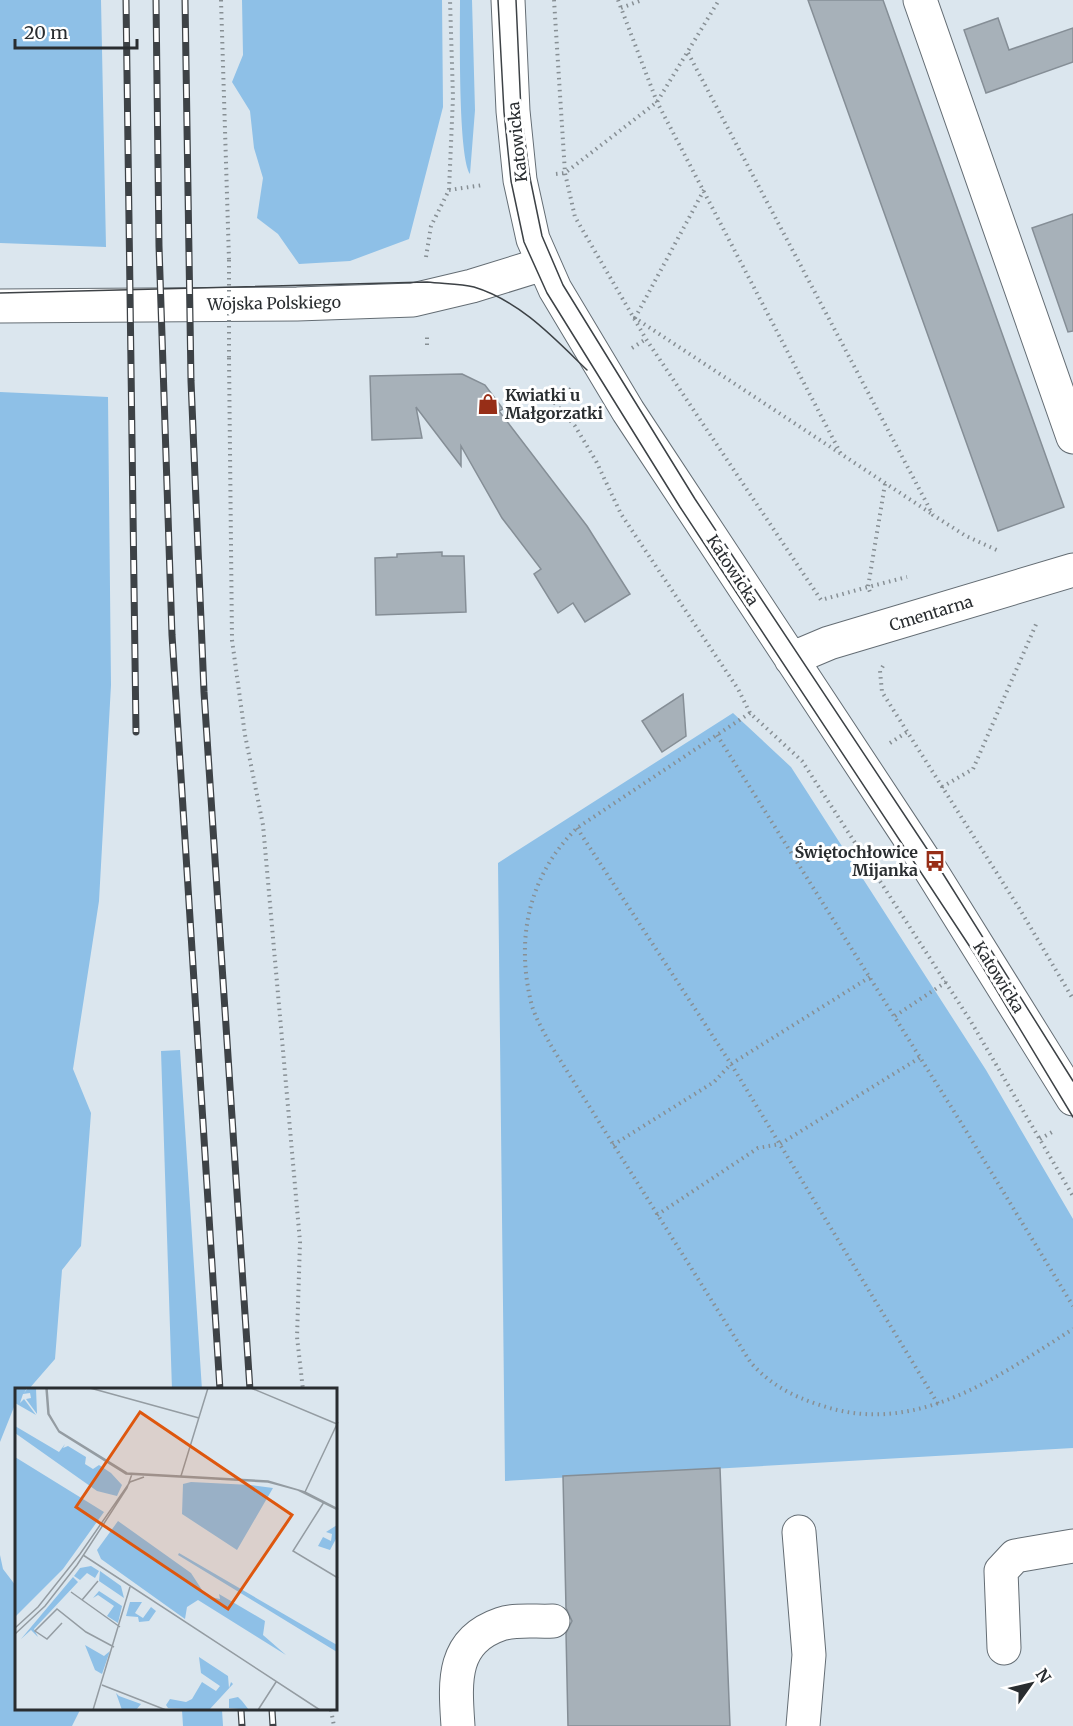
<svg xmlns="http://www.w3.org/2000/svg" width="1073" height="1726" viewBox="0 0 1073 1726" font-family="Merriweather,serif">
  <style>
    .green { fill: #8ec0e7 }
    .building { fill: #a7b1b9; stroke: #858e96; stroke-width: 1.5 }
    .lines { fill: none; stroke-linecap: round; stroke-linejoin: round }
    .minor-casing { stroke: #646d74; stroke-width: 35 }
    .path { stroke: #878f94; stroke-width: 4; stroke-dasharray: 1.5 4.5; stroke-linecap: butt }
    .minor { stroke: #fff; stroke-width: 33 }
    .tram { stroke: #3d4246; stroke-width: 1.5 }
    .rail-casing { stroke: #3d4246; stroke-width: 7 }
    .rail { stroke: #fff; stroke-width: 4.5; stroke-dasharray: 14; stroke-linecap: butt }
    .path-bridge { stroke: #878f94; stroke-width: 4; stroke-dasharray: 1.5 4.5; stroke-linecap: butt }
    .labels { text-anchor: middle; stroke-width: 6; stroke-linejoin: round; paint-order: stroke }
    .street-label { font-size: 16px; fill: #292d30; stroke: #fff }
    .poi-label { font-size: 16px; font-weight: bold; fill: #292d30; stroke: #fff; text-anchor: start }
    .inset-road { fill: none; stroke: #949ca2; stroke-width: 1.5 }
    .view { fill: #de570e; fill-opacity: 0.15; stroke: #de570e; stroke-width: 3 }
    .inset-edge { fill: none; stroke: #292d30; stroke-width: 3 }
  </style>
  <rect width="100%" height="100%" fill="#dbe6ee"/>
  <path class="green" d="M 0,0 L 101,0 L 106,247 L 0,243 Z
    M 242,0 L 442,0 L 443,107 L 409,239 L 350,261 L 299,264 L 278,234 L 257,218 L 263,178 L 254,148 L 250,111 L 232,82 L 243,55 Z
    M 460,0 L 472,0 L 475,110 L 470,174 C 458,156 460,30 460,0 Z
    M 0,392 L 108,397 L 111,685 L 99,901 L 73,1069 L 91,1113 L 81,1246 L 62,1270 L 55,1359 L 28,1390 L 16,1390 L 16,1402 L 0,1442 Z
    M 733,713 L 791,767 L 986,1070 L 1073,1219 L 1073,1448 L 505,1481 L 498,863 Z
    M 180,1050 L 202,1390 L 172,1390 L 161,1051 Z
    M 0,1555 L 3,1569 L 16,1586 L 16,1710 L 80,1710 L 72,1726 L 0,1726 Z
    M 182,1710 L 222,1710 L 223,1726 L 183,1726 Z"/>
  <path class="building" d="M 808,0 L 883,0 L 1064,507 L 998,531 Z
    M 998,18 L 1009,50 L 1073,28 L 1073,62 L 986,93 L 964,30 Z
    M 1073,214 L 1073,331 L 1068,332 L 1032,228 Z
    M 462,374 L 485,385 L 503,409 L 499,411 L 587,526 L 630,594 L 585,622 L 573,603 L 558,613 L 534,574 L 541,569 L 502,518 L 461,446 L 461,466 L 416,407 L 422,438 L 372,440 L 370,376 Z
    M 442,552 L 442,556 L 464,556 L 466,612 L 376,615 L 375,558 L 397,557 L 397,554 Z
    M 683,694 L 686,736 L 662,752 L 642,721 Z
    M 720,1468 L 730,1726 L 568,1726 L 566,1633 L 572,1621 L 566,1608 L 563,1476 Z"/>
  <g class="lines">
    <defs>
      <path id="minor" d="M 508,0 L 513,111 L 520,180 L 533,239 L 555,289 L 628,411 L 928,866 L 1073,1099
        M 920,0 L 1073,437
        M 0,306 L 297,304 L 413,300 L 472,286 L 543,264
        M 791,659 L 829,643 L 1073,570
        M 799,1532 L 809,1655 L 803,1726
        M 1004,1648 L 1001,1571 L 1015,1556 L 1073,1546
        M 458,1726 C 455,1682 451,1641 501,1624 C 516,1619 538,1622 553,1621"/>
    </defs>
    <use href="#minor" class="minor-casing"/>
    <path class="path" d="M 221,0 L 229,260
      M 554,0 L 565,173 L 575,217 L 646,339 L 821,600 L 868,587 L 870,592
      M 618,0 L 657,102 L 841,454
      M 621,8 L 642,0
      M 688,53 L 933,515 L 966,536 L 999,551
      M 556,174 L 565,173 L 657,102 L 719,0
      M 449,190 L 483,185
      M 704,190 L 635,318 L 932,514
      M 426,257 L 431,226 L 449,190 L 453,97 L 450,0
      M 427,345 L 427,334
      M 632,348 L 646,339
      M 229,358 L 232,640 L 245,735 L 263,825 L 300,1242 L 297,1337 L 303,1390
      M 571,389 L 553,401 L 575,426 L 596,461 L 621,514 L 738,689 L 750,713 L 802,761 L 970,1020 L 1073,1196
      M 885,484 L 868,587 L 907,577
      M 883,666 L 880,671 L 882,692 L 1019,908 L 1073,999
      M 750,713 L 577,828 C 528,876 515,940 532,1006 C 536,1019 544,1032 550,1044 L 751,1363 C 771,1385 792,1396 820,1405 C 915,1438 997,1377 1073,1329
      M 717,735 L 960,1121 L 1073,1306
      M 890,743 L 907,732
      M 942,787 L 973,769 L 1037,622
      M 577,828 L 731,1064 L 938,1404
      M 895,1016 L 946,982
      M 1040,1139 L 1054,1131
      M 613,1145 L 714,1082 L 731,1064 L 870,977
      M 657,1215 L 758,1148 L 780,1144 L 921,1057
      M 331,1710 L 334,1726"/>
    <use href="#minor" class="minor"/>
    <path class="tram" d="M 498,0 L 504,112 L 511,181 L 524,242 L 547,293 L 680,507 L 976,956 L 1073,1117
      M 516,0 L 521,111 L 530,178 L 542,236 L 563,285 L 695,499 L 935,861 L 1073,1081
      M 0,293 L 427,282 C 442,284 460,283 474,287 C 520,301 554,338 587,370"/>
    <defs>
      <path id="rail" d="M 126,0 L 136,732
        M 156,0 L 159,246 L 172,635 L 220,1390
        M 185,0 L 191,381 L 204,692 L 250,1390
        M 241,1710 L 242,1726
        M 272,1710 L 273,1726"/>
    </defs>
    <use href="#rail" class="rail-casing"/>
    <use href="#rail" class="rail"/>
    <path class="path-bridge" d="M 229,260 L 229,358"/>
  </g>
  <defs>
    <symbol id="shop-bare" viewBox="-9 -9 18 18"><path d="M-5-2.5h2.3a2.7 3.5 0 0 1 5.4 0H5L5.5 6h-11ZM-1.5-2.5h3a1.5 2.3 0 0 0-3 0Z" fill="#972e17" stroke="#fff" stroke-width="2.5" paint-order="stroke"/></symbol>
    <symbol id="bus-bare" viewBox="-9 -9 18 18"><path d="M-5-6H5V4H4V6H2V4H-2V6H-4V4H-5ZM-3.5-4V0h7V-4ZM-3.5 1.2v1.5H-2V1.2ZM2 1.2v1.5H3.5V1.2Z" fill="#972e17" stroke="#fff" stroke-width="2.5" paint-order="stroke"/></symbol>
  </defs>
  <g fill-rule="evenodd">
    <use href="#shop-bare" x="473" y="389" width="30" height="30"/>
    <use href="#bus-bare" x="920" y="846" width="30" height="30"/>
  </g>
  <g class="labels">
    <g class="street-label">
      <text transform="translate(517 142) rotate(-96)" y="6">Katowicka</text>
      <text transform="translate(274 303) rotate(-1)" y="6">Wojska Polskiego</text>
      <text transform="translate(733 570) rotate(57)" y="6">Katowicka</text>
      <text transform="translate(931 613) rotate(-17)" y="6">Cmentarna</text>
      <text transform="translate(999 977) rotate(58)" y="6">Katowicka</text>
    </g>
    <g class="poi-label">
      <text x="505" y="401">Kwiatki u<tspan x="505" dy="18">Małgorzatki</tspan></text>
      <text x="918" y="858" text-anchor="end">Świętochłowice<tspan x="918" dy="18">Mijanka</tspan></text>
    </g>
  </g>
  <g transform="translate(15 1388)">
    <rect width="322" height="322" fill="#dbe6ee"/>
    <path d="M 0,0 L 12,0 L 9,5 L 13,0 L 21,0 L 22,26 L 11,11 L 16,10 L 15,5 L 8,6 L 5,15 L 9,11 L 21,27 L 0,15 ZM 0,38 L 44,64 L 50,56 L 48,60 L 53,58 L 71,69 L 70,76 L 78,81 L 84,77 L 96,85 L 107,97 L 102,108 L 82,103 L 0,45 ZM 0,69 L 89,124 L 48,181 L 0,229 ZM 176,94 L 236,97 L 258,100 L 222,162 L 167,126 L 168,96 ZM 103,133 L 176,185 L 191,208 L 205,211 L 204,206 L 250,233 L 248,247 L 271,267 L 183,212 L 172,219 L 170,231 L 86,171 L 82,162 ZM 322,137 L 322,149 L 315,162 L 303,158 L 308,149 L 316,153 L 317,146 L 311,144 ZM 164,165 L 322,257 L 322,264 L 163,167 ZM 76,178 L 84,183 L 80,190 L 72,185 L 65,192 L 59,188 L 65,180 ZM 85,183 L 106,198 L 109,210 L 84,193 ZM 58,189 L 63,194 L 19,241 L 23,249 L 16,242 L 6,251 ZM 84,203 L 107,218 L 103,235 L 92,228 L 99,218 L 83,207 L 78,210 ZM 115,214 L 127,214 L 120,225 L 128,230 L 136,219 L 141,223 L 134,233 L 124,234 L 123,229 L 111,228 ZM 70,257 L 89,268 L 95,263 L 87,286 L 80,282 ZM 184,269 L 213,288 L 214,300 L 216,294 L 218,296 L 194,322 L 153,320 L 151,317 L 155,311 L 171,314 L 177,311 L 187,294 L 201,303 L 205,298 L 186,285 ZM 101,305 L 104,308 L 126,316 L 121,322 L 107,322 ZM 223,309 L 227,313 L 234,322 L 214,320 L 214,311 Z" fill="#8ec0e7"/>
    <path class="inset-road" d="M 31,0 L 33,26 L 44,44 L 111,86 L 253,94 L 283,102 L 323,122M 32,0 L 34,26 L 44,43 L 112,85 L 253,93 L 290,104 L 323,121M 75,0 L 184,30M 236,0 L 322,36M 166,88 L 193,0M 290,104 L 323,34M 309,114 L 278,163 L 323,190M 68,167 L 305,322M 56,204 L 105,239M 67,212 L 83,193M 47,235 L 32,251 L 20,243 L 42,221 L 71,244 L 99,259M 0,240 L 23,219 L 65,166 L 115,94 L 129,89M 0,246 L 30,218 L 62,177 L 112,100 L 117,86M 87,297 L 151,322M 78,322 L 115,199M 243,322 L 261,294"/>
    <path class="view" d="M 125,24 L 277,127 L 213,221 L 61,119 Z"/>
    <rect width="322" height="322" class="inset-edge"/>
  </g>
  <g transform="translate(1031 1684) rotate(56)" stroke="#ffffff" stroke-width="4.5" paint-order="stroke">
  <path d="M0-4.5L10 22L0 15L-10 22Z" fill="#292d30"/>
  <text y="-9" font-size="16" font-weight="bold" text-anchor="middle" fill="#292d30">N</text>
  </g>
  <path d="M15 39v9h122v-9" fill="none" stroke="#292d30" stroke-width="3"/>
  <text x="24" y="39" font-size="18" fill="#292d30" stroke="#ffffff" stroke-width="4.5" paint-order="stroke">20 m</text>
</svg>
